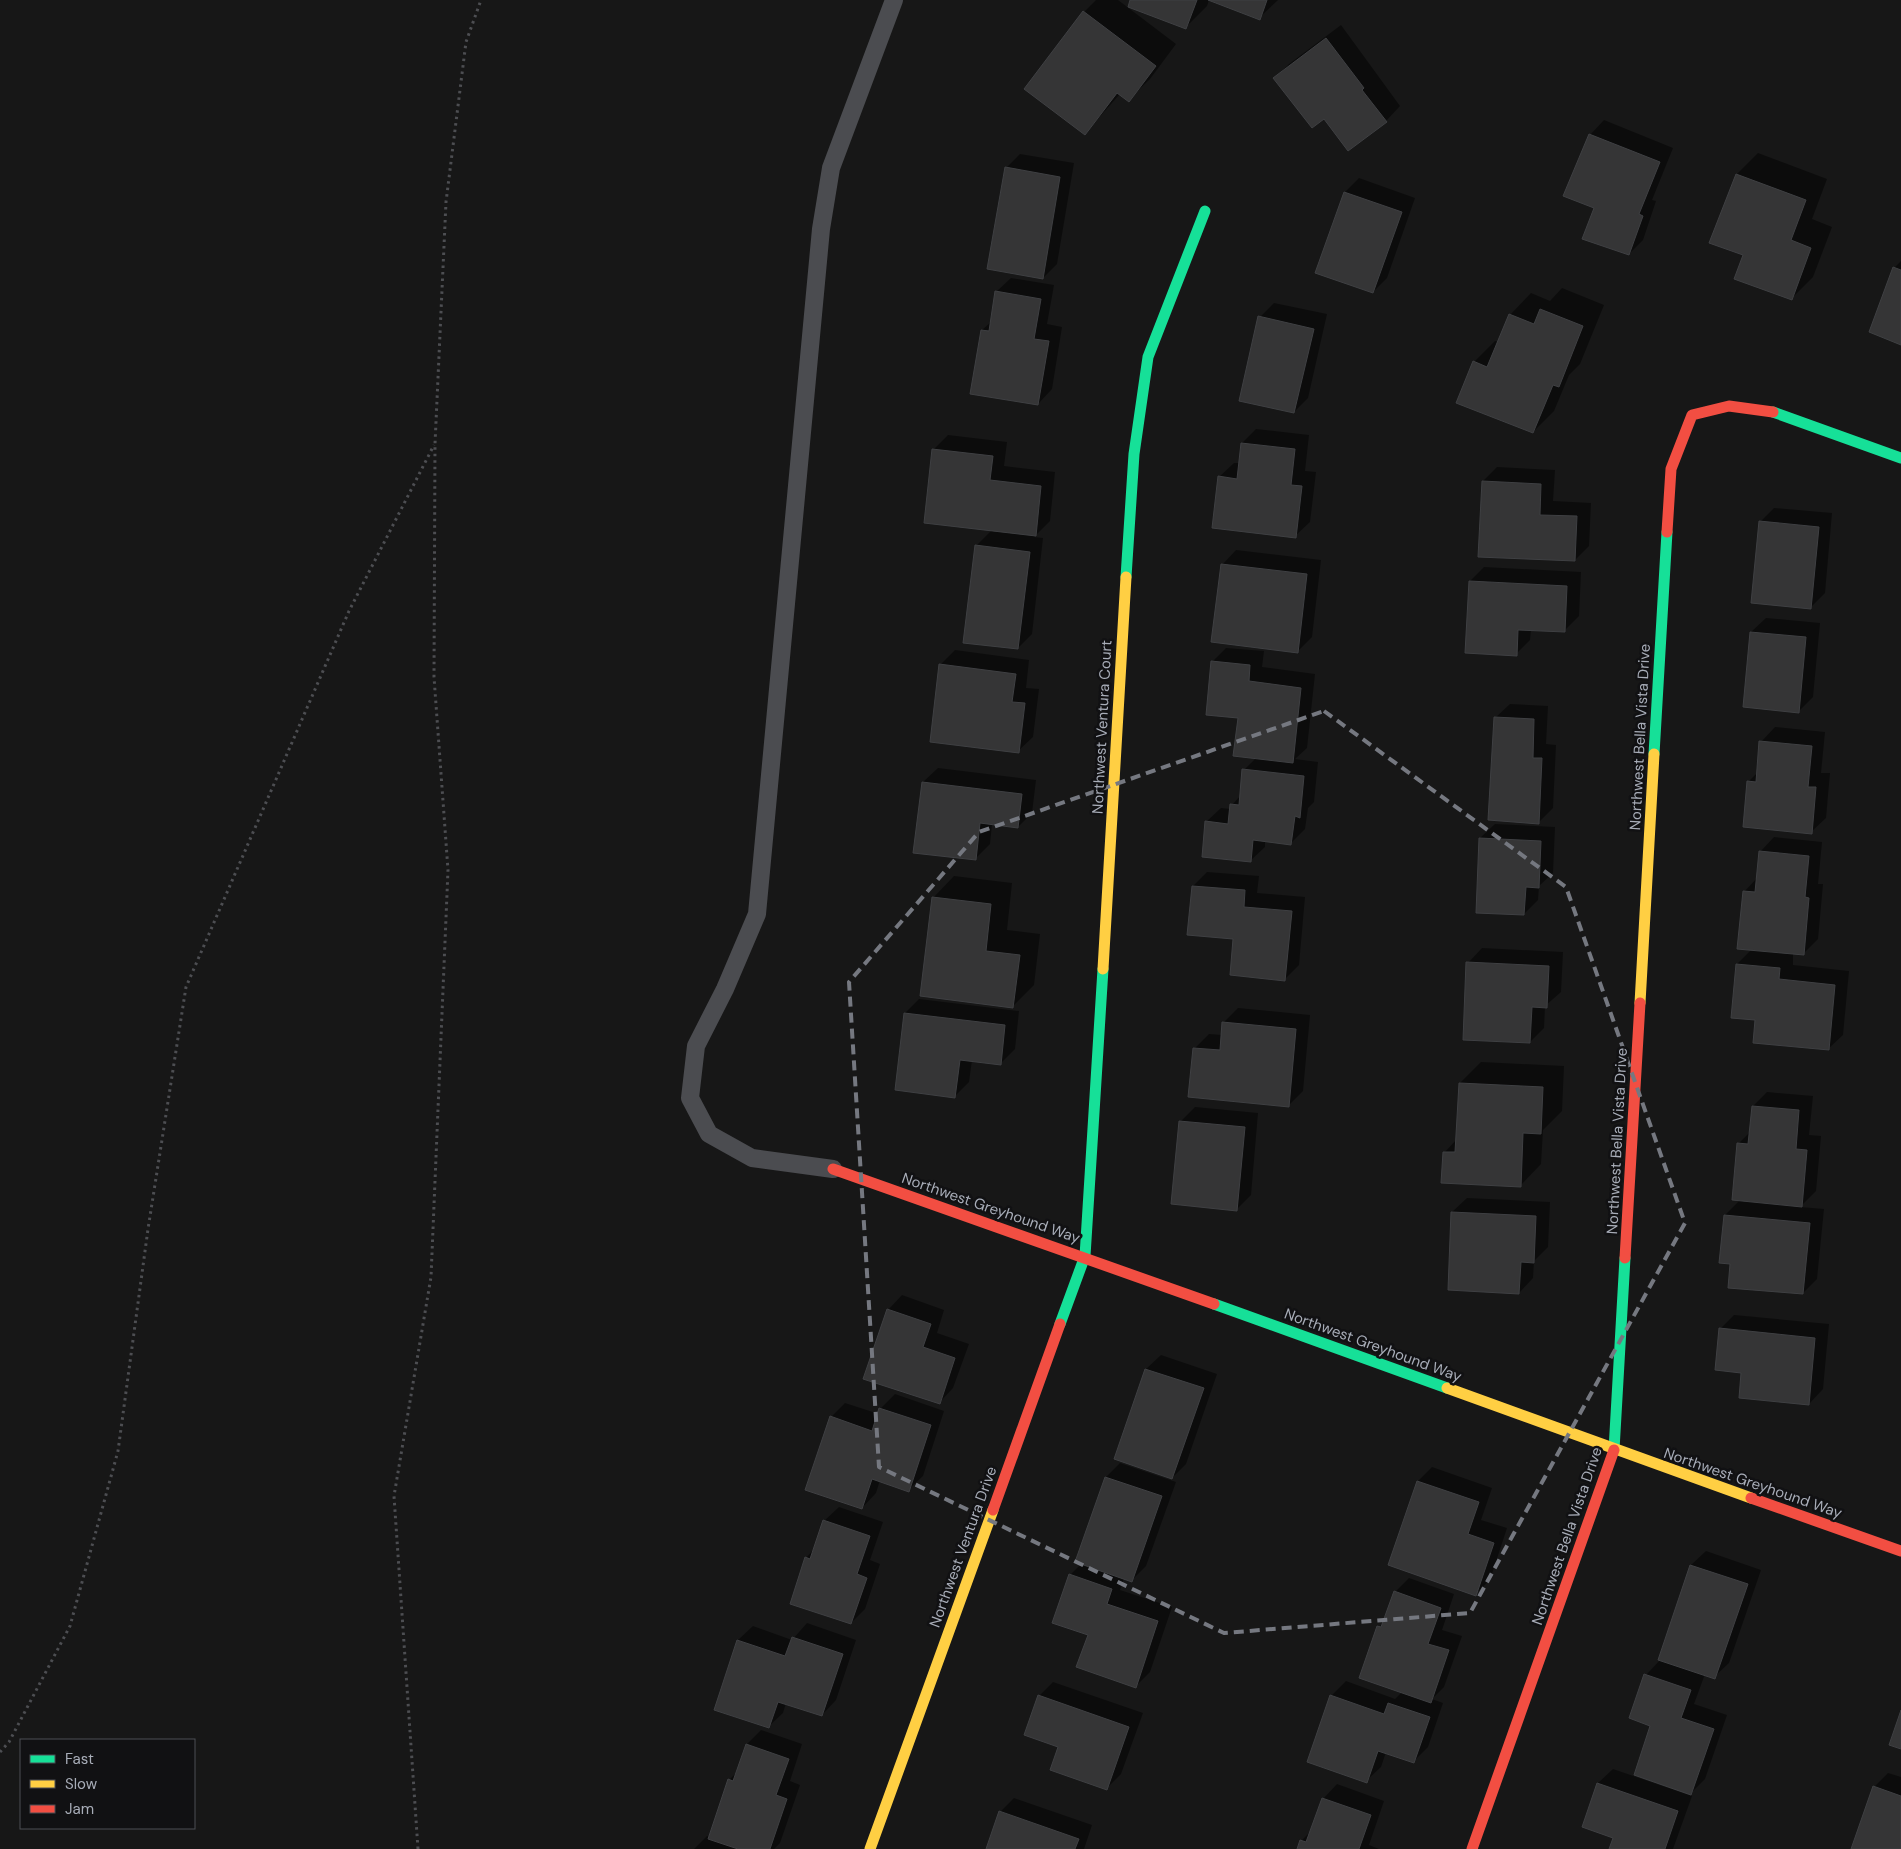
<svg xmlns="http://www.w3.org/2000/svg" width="1901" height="1849" viewBox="0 0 1901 1849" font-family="'DM Sans',sans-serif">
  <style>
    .shadow { fill: #0007 }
    .building { fill: #353536; stroke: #3f4043 }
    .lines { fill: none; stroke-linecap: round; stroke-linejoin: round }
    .path { stroke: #4d4e52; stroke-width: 3; stroke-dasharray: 2.5 4; stroke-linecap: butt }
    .lane { stroke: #4b4c50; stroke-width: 18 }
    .fast { stroke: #16e098; stroke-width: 11 }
    .slow { stroke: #ffcf43; stroke-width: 11 }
    .jam { stroke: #f24e42; stroke-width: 11 }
    .marked { fill: none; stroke: #757880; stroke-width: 4; stroke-dasharray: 10 6; stroke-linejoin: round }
    .labels { text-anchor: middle; stroke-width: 5; stroke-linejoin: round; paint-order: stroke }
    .street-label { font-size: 15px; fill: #a8adb8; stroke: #111113 }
  </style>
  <rect width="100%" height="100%" fill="#171717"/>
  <path class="shadow" d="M 1096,0 L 1118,0 L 1176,44 L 1150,79 L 1128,100 L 1120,94 L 1085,133 L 1084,12 Z
    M 1132,0 L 1209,0 L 1207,6 L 1186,27 Z
    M 1211,0 L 1278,0 L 1259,18 Z
    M 1341,25 L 1400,106 L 1386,121 L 1324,117 L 1275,78 L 1289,64 Z
    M 1604,120 L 1673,148 L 1652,200 L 1656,201 L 1643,240 L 1629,254 L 1595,207 L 1590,135 Z
    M 1758,153 L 1827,179 L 1812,219 L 1832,227 L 1813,277 L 1791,299 L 1744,254 L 1737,174 Z
    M 1020,154 L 1074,163 L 1057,264 L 1043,278 L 1006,168 Z
    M 1359,178 L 1415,198 L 1387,278 L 1373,292 L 1317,272 L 1345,192 Z
    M 1901,261 L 1901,343 L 1894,268 Z
    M 1011,278 L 1054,285 L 1047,324 L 1062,327 L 1052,389 L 1038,404 L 982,330 L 992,321 L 996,292 Z
    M 1562,288 L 1604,305 L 1580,364 L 1569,375 L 1554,411 L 1533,432 L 1474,362 L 1495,341 L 1499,342 L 1510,315 L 1531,293 L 1550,301 Z
    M 1274,303 L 1327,314 L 1308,398 L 1294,412 L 1260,317 Z
    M 1256,429 L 1309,435 L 1305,471 L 1316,472 L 1310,522 L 1295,536 L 1219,477 L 1234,463 L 1240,463 L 1242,443 Z
    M 948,435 L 1007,442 L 1004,466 L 1055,472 L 1050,521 L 1034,537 L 1043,538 L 1032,634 L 1018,648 L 976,546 L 992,530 L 934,449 Z
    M 1497,467 L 1555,470 L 1553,501 L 1591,503 L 1589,546 L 1575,560 L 1483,481 Z
    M 1774,508 L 1832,513 L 1825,593 L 1810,608 L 1760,522 Z
    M 1236,550 L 1321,560 L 1312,637 L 1298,651 L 1222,565 Z
    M 1484,567 L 1581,572 L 1579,616 L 1564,631 L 1531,629 L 1530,640 L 1516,654 L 1470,581 Z
    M 1766,618 L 1820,623 L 1813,697 L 1799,711 L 1751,632 Z
    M 1226,648 L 1264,651 L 1262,667 L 1315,674 L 1307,748 L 1295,759 L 1318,762 L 1314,802 L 1308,808 L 1305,829 L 1291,843 L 1265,840 L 1265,847 L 1250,861 L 1206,822 L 1221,808 L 1231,809 L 1232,805 L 1241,795 L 1244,770 L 1256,758 L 1240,717 L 1212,662 Z
    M 955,650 L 1029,660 L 1026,688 L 1039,689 L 1033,737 L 1018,751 L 940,665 Z
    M 1510,704 L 1548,706 L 1546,744 L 1556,745 L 1553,808 L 1539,822 L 1495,718 Z
    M 1775,727 L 1825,732 L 1821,773 L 1830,773 L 1826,818 L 1811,832 L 1749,781 L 1758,772 L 1761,742 Z
    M 938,768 L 1036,780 L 1032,813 L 1018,827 L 992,824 L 990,844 L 975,859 L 915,852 L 923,782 Z
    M 1495,824 L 1555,827 L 1553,873 L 1539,886 L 1538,900 L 1524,914 L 1480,838 Z
    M 1774,837 L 1822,842 L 1818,884 L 1823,884 L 1818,939 L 1804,953 L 1793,952 L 1793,965 L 1849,971 L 1843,1035 L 1828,1049 L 1757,1019 L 1737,964 L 1752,949 L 1744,892 L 1757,878 L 1760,852 Z
    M 1207,872 L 1259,876 L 1257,893 L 1305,897 L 1299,965 L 1285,979 L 1235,938 L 1193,886 Z
    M 954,876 L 1012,883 L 1007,930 L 1040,934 L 1034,985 L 1013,1006 L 933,898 Z
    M 1482,948 L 1563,952 L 1561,992 L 1545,1006 L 1544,1028 L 1530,1042 L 1468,963 Z
    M 919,999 L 1019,1011 L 1015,1049 L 1000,1064 L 972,1060 L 969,1082 L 955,1096 L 905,1013 Z
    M 1238,1008 L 1310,1015 L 1303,1091 L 1289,1105 L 1194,1049 L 1209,1034 L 1222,1035 L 1224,1022 Z
    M 1481,1062 L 1564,1066 L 1562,1111 L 1543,1130 L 1541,1164 L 1520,1186 L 1444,1153 L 1457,1139 L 1460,1083 Z
    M 1767,1092 L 1813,1096 L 1809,1135 L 1821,1136 L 1816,1191 L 1800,1207 L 1824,1209 L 1817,1279 L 1803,1293 L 1732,1263 L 1725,1215 L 1740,1200 L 1738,1144 L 1751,1131 L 1753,1106 Z
    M 1195,1107 L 1258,1113 L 1251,1195 L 1237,1209 L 1180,1122 Z
    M 1467,1198 L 1550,1202 L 1548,1247 L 1534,1261 L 1533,1278 L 1519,1293 L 1452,1212 Z
    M 902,1295 L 944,1310 L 937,1333 L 969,1344 L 953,1388 L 939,1403 L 888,1310 Z
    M 1734,1315 L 1829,1324 L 1823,1389 L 1809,1404 L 1742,1371 L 1720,1329 Z
    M 1161,1355 L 1217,1374 L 1186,1464 L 1172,1478 L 1116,1458 L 1146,1369 Z
    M 895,1394 L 944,1411 L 923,1476 L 908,1490 L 880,1480 L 876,1493 L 862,1508 L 831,1417 L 845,1403 L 879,1414 L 880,1409 Z
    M 1120,1463 L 1176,1482 L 1146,1566 L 1132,1580 L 1124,1578 L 1120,1590 L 1172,1607 L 1150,1672 L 1136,1686 L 1089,1634 L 1070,1575 L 1082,1563 L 1106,1477 Z
    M 1432,1467 L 1492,1488 L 1481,1520 L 1507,1528 L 1490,1580 L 1475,1594 L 1418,1481 Z
    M 839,1507 L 883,1522 L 870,1560 L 880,1564 L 865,1609 L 851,1623 L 806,1558 L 815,1548 L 824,1521 Z
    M 1706,1551 L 1761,1570 L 1729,1663 L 1714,1677 L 1705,1674 L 1694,1704 L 1727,1715 L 1705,1779 L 1691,1793 L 1652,1725 L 1646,1675 L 1661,1659 L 1691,1565 Z
    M 1409,1578 L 1454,1594 L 1442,1630 L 1462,1636 L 1444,1687 L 1432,1699 L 1443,1703 L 1428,1747 L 1413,1762 L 1386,1752 L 1381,1767 L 1366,1781 L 1331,1696 L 1346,1681 L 1395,1699 L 1402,1692 L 1379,1627 L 1385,1621 L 1395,1592 Z
    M 807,1623 L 856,1640 L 836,1700 L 822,1715 L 786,1703 L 783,1713 L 768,1727 L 715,1709 L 738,1640 L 753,1626 L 792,1640 Z
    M 1053,1682 L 1143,1713 L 1121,1774 L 1107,1788 L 1060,1746 L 1039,1696 Z
    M 761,1730 L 802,1744 L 790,1781 L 800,1785 L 780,1843 L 774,1849 L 694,1849 L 707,1836 L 710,1837 L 729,1780 L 738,1771 L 747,1744 Z
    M 1613,1769 L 1692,1796 L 1673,1849 L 1610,1849 L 1614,1837 L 1584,1826 L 1598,1783 Z
    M 1888,1773 L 1901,1777 L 1901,1849 L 1853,1849 L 1874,1787 Z
    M 1337,1784 L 1384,1801 L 1369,1845 L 1379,1849 L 1298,1849 L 1301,1841 L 1312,1830 L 1323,1799 Z
    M 1014,1798 L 1092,1825 L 1084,1849 L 987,1849 L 1000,1812 Z"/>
  <path class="building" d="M 1130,0 L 1197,0 L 1186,29 L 1128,7 Z
    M 1208,0 L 1267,0 L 1260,20 Z
    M 1083,11 L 1156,66 L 1129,102 L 1117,93 L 1085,135 L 1024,89 Z
    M 1326,38 L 1364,88 L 1362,90 L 1387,122 L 1348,151 L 1324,119 L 1312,128 L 1273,78 Z
    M 1589,134 L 1660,162 L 1639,214 L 1643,216 L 1629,255 L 1582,239 L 1594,208 L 1563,196 Z
    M 1005,167 L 1060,177 L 1043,279 L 987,269 Z
    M 1736,174 L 1806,200 L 1791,240 L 1811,248 L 1792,300 L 1734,279 L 1743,255 L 1709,243 Z
    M 1344,192 L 1402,212 L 1373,293 L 1315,273 Z
    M 1893,267 L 1901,270 L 1901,345 L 1869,332 Z
    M 995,291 L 1041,299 L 1034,339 L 1049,341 L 1038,405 L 970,394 L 981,330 L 989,331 Z
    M 1540,309 L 1583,326 L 1559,387 L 1553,385 L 1533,433 L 1456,403 L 1473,361 L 1487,367 L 1509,314 L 1534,324 Z
    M 1258,316 L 1314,329 L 1294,413 L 1239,401 Z
    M 1241,443 L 1295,449 L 1291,485 L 1302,486 L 1296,538 L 1212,528 L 1218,476 L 1237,479 Z
    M 932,449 L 993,456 L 990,480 L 1041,486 L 1036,536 L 924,523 Z
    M 1482,481 L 1541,484 L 1540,515 L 1577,516 L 1575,561 L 1478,557 Z
    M 1759,521 L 1819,527 L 1811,609 L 1751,603 Z
    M 975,545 L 1030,552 L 1018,649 L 963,643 Z
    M 1221,564 L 1307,574 L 1298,653 L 1211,642 Z
    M 1469,581 L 1567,586 L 1565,632 L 1518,630 L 1517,656 L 1465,653 Z
    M 1750,632 L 1806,637 L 1799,713 L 1743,707 Z
    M 1211,661 L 1250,665 L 1249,681 L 1301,688 L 1293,763 L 1233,756 L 1238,718 L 1206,715 Z
    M 939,664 L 1016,674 L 1012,702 L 1025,703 L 1019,753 L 930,742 Z
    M 1494,717 L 1534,719 L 1533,758 L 1542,758 L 1539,824 L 1488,820 Z
    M 1759,741 L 1812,746 L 1808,787 L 1816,787 L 1812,834 L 1743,827 L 1747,781 L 1756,782 Z
    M 1242,769 L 1304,776 L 1300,818 L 1295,816 L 1291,845 L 1253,840 L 1251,862 L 1202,857 L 1205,821 L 1228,824 L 1230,804 L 1239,805 Z
    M 922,782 L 1022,794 L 1018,828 L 980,823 L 976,860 L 913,853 Z
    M 1479,838 L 1541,841 L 1539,888 L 1526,887 L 1524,915 L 1476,913 Z
    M 1759,851 L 1809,856 L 1805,897 L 1809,898 L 1804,955 L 1737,949 L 1743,891 L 1755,892 Z
    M 1192,886 L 1245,890 L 1244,907 L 1292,911 L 1285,981 L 1230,975 L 1233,939 L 1187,935 Z
    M 932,897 L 991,904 L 986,951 L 1020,955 L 1013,1008 L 920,996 Z
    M 1466,962 L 1549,966 L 1547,1008 L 1532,1007 L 1530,1043 L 1463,1040 Z
    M 1736,964 L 1780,968 L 1779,979 L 1835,985 L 1829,1050 L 1753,1043 L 1755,1020 L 1731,1018 Z
    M 904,1013 L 1005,1025 L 1001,1065 L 960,1060 L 955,1098 L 895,1090 Z
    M 1222,1022 L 1296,1029 L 1289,1107 L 1188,1097 L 1193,1048 L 1220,1050 Z
    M 1459,1083 L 1543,1087 L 1541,1134 L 1523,1133 L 1521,1187 L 1441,1183 L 1443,1152 L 1455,1152 Z
    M 1752,1106 L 1799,1110 L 1796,1149 L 1807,1150 L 1802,1207 L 1732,1200 L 1737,1143 L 1748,1144 Z
    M 1179,1121 L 1245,1127 L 1237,1211 L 1171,1204 Z
    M 1451,1212 L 1536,1216 L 1534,1263 L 1521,1262 L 1519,1294 L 1448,1290 Z
    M 1724,1215 L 1810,1223 L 1803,1294 L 1728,1288 L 1730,1264 L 1719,1263 Z
    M 887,1309 L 931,1324 L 923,1347 L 955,1358 L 940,1404 L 863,1379 Z
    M 1719,1328 L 1815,1338 L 1809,1405 L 1739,1398 L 1741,1373 L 1715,1370 Z
    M 1145,1369 L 1204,1388 L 1172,1479 L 1114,1459 Z
    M 879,1408 L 931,1425 L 909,1492 L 872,1479 L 862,1509 L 805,1490 L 830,1416 L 872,1431 Z
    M 1105,1477 L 1162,1496 L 1132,1582 L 1075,1562 Z
    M 1417,1481 L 1479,1502 L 1468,1534 L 1494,1543 L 1476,1596 L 1388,1565 Z
    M 823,1520 L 870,1536 L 857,1574 L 867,1578 L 851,1624 L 790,1604 L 805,1557 L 810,1559 Z
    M 1690,1565 L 1748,1584 L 1715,1679 L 1658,1660 Z
    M 1069,1574 L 1112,1589 L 1107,1604 L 1158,1621 L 1136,1688 L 1076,1667 L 1088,1635 L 1052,1623 Z
    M 1394,1591 L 1441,1608 L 1428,1644 L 1449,1650 L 1431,1703 L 1359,1678 L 1377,1626 L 1381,1627 Z
    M 792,1637 L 843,1654 L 822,1716 L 778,1702 L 769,1728 L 714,1710 L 737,1640 L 785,1656 Z
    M 1644,1674 L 1691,1690 L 1681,1718 L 1714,1729 L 1691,1795 L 1634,1775 L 1650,1726 L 1629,1718 Z
    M 1038,1695 L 1129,1727 L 1107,1790 L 1050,1770 L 1058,1747 L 1024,1735 Z
    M 1330,1695 L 1384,1714 L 1388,1703 L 1430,1717 L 1414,1763 L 1378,1751 L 1367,1783 L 1307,1762 Z
    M 1901,1710 L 1901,1749 L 1889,1745 Z
    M 746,1744 L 789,1759 L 776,1795 L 787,1799 L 770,1849 L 738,1849 L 708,1839 L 728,1779 L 733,1781 Z
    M 1597,1783 L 1678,1811 L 1665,1849 L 1609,1849 L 1613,1838 L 1582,1827 Z
    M 1873,1786 L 1901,1796 L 1901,1849 L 1851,1849 Z
    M 1322,1798 L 1371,1815 L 1359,1849 L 1297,1849 L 1300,1840 L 1306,1842 Z
    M 999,1811 L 1079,1839 L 1075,1849 L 986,1849 Z"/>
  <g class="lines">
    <path class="path" d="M 0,1752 L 9,1742 L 70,1626 L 118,1451 L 148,1229 L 186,987 L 349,611 L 434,445
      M 418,1849 L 394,1496 L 431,1277 L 448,870 L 434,677 L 435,444 L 446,202 L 466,42 L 481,0"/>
    <path class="lane" d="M 833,1169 L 752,1158 L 709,1134 L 690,1098 L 696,1046 L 725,989 L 757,914 L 821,229 L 831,168 L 894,0"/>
    <path class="fast" d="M 1773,412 L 1901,458
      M 1126,577 L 1134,454 L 1148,357 L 1205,211
      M 1654,754 L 1667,532
      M 1214,1304 L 1447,1388
      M 1060,1324 L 1085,1256 L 1103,969
      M 1614,1450 L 1625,1258"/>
    <path class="slow" d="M 1103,969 L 1126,577
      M 1640,1003 L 1654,754
      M 1447,1388 L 1751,1498
      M 870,1849 L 993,1510"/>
    <path class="jam" d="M 1667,532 L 1671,469 L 1692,415 L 1729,406 L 1773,412
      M 833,1169 L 1214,1304
      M 1625,1258 L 1640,1003
      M 1751,1498 L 1901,1551
      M 993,1510 L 1060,1324
      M 1472,1849 L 1614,1450"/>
  </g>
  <path class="marked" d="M 1324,711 L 1566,887 L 1685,1223 L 1470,1613 L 1224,1633 L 879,1467 L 849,982 L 979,832 Z"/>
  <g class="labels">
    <g class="street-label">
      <text transform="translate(1102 727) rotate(-87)" y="5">Northwest Ventura Court</text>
      <text transform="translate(1640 737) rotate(-87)" y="5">Northwest Bella Vista Drive</text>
      <text transform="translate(1617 1141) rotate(-87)" y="5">Northwest Bella Vista Drive</text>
      <text transform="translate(991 1208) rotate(19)" y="5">Northwest Greyhound Way</text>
      <text transform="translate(1373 1345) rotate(20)" y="5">Northwest Greyhound Way</text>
      <text transform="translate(1753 1483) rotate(19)" y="5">Northwest Greyhound Way</text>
      <text transform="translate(1567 1536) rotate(-71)" y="5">Northwest Bella Vista Drive</text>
      <text transform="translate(963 1547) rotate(-70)" y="5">Northwest Ventura Drive</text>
    </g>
  </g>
  <rect x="20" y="1739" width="175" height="90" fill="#111113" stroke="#4d4f55"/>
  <rect x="30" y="1755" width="25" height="8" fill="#16e098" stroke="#4d4f55"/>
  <text x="65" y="1764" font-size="15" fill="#a8adb8">Fast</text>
  <rect x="30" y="1780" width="25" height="8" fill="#ffcf43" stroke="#4d4f55"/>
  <text x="65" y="1789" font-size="15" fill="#a8adb8">Slow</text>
  <rect x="30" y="1805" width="25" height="8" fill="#f24e42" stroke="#4d4f55"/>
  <text x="65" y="1814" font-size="15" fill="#a8adb8">Jam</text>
</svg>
